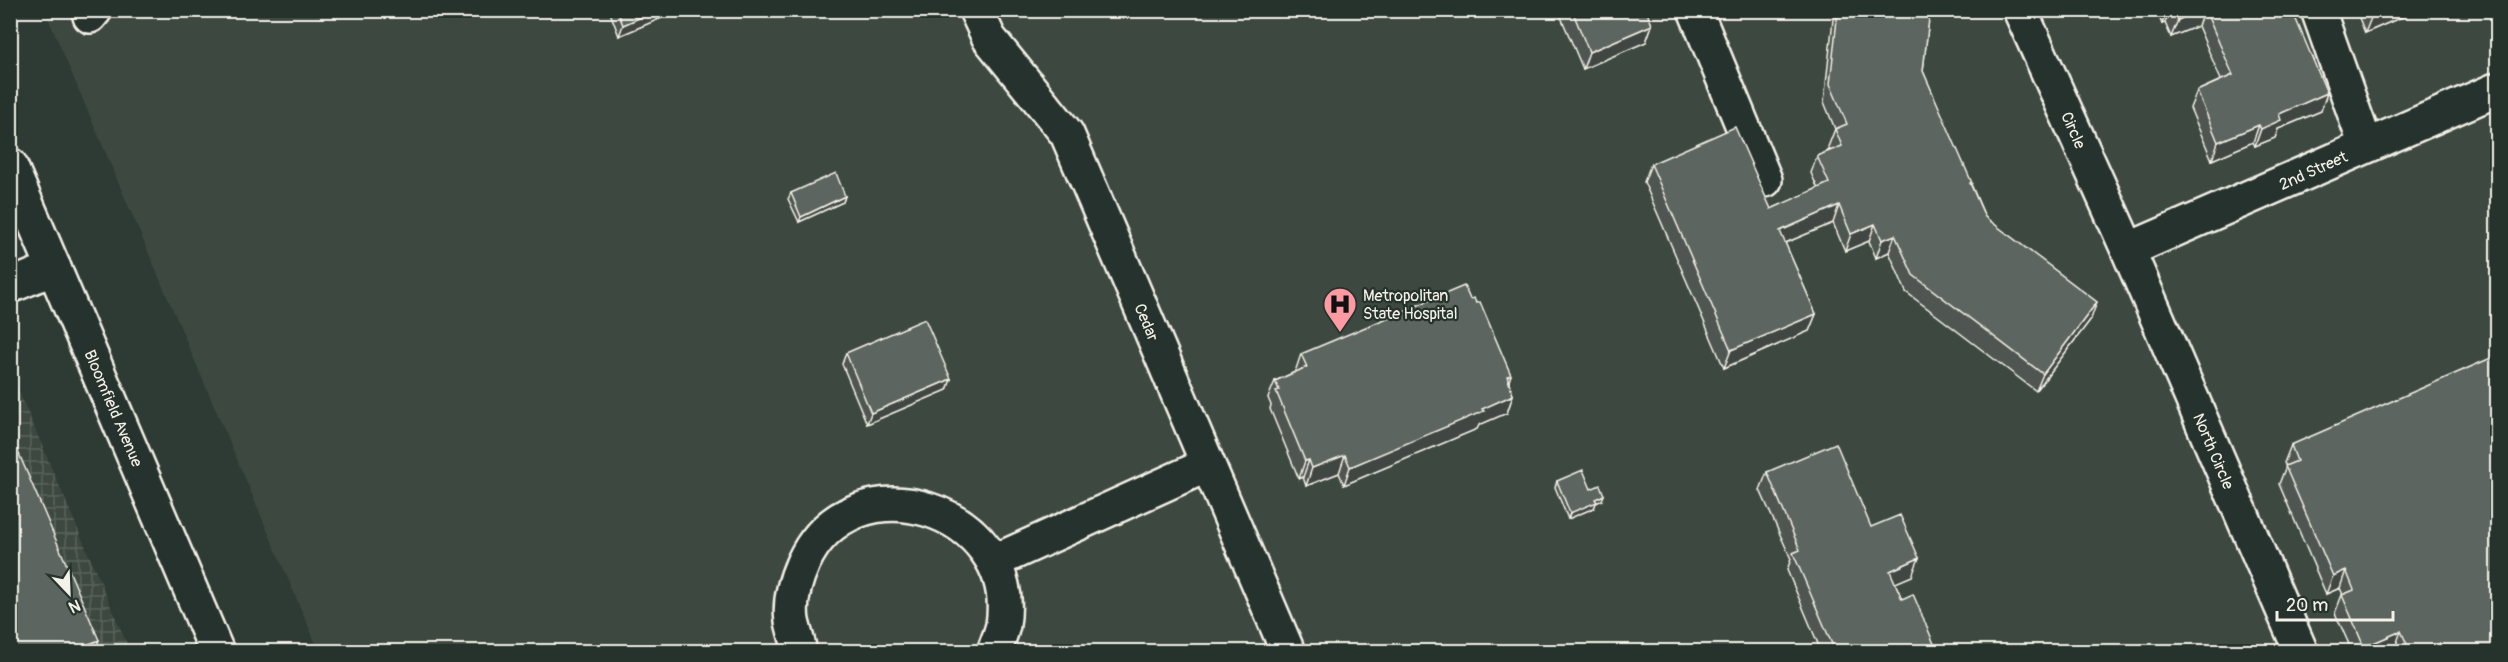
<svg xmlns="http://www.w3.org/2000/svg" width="2508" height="662" viewBox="0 0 2508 662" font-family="Pangolin,sans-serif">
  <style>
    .built { fill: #3c4841 }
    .industrial { fill: url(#industrial-grid) }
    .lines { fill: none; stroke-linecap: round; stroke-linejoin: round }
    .minor-casing { stroke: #f4f1e8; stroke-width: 38 }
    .major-casing { stroke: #f4f1e8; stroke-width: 38 }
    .minor { stroke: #26332d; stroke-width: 33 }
    .major { stroke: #26332d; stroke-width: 33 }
    .wall { fill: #4f5751; stroke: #f4f1e8; stroke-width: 1.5 }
    .shaded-wall { fill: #404742; stroke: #f4f1e8; stroke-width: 1.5 }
    .building { fill: #5c655e; stroke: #f4f1e8; stroke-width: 1.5 }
    .labels { text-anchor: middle; stroke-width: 4.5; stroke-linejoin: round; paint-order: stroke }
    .street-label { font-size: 16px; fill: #f4f1e8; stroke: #26332d }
    .poi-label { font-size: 16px; fill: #f4f1e8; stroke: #26332d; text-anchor: start }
  </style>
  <defs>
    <pattern id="industrial-grid" width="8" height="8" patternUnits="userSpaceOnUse" patternTransform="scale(1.5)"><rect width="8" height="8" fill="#3c4841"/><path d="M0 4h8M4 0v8" fill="none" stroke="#59635c"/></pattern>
  </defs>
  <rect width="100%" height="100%" fill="#2e3b34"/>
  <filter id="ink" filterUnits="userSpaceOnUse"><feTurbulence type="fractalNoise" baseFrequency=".0167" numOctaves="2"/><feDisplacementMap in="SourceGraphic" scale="12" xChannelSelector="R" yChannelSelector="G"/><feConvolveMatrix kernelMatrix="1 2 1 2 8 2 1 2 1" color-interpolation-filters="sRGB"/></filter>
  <g filter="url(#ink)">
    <path class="built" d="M 45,11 L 2497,11 L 2497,651 L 319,651 Z"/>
    <path class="industrial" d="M 11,373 L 130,651 L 11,651 Z"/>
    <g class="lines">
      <defs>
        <path id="minor" d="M 976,10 L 989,38 L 1067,134 L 1288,652
          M 1695,10 L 1765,180
          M 2020,10 L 2128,250 L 2301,652
          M 2318,10 L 2366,146
          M 90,16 L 95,10
          M 2128,250 L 2498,89
          M 10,286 L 54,268
          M 993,562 L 1207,465
          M 800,652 C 798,641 794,631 792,621 C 789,601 795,581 803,563 C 852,455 1021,508 1003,625 C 1001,634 997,643 994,652"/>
        <path id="major" d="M 10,165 L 217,652"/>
      </defs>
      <use href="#minor" class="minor-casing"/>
      <use href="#major" class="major-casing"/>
      <use href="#minor" class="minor"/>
      <use href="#major" class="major"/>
    </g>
    <path class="wall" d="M 609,10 L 666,10 L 664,17 L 619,36 Z
      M 1558,10 L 1646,10 L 1652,25 L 1646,42 L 1583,69 Z
      M 1834,10 L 1930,10 L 1923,71 L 1985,217 L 2091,319 L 2036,391 L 1906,292 L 1889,252 L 1876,258 L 1869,241 L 1845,251 L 1833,223 L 1785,243 L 1816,314 L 1809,331 L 1724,368 L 1644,182 L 1651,164 L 1771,209 L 1818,189 L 1811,173 L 1817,156 L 1830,150 L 1828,147 L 1835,129 L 1824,102 Z
      M 2156,10 L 2292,10 L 2321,111 L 2278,129 L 2275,138 L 2255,146 L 2253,142 L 2212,160 L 2190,108 L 2197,91 L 2221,80 L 2198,26 L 2171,37 L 2165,23 L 2162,24 Z
      M 2356,10 L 2418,10 L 2365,33 Z
      M 791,193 L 845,196 L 843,202 L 799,222 L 788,199 Z
      M 1470,299 L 1511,375 L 1509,381 L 1513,395 L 1507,413 L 1479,425 L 1477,429 L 1344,485 L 1339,473 L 1306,486 L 1303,477 L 1299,479 L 1270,409 L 1271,405 L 1268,398 L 1275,381 L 1295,372 L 1301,354 Z
      M 846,353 L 951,379 L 947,390 L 867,424 L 842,364 Z
      M 2291,445 L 2498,651 L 2396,651 L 2395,648 L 2387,651 L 2352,651 L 2335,613 L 2342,595 L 2343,595 L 2340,588 L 2326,594 L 2279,484 L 2286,466 L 2284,463 Z
      M 1767,472 L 1871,527 L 1912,576 L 1895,583 L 1902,599 L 1937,651 L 1821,651 L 1787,570 L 1791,559 L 1760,490 Z
      M 1557,481 L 1591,489 L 1602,500 L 1596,503 L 1594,508 L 1568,519 L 1555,487 Z"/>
    <path class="shaded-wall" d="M 657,10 L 666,10 L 664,17 L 619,36 L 623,25 Z
      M 2167,10 L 2170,10 L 2165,23 L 2162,24 Z
      M 2200,10 L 2204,10 L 2198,26 L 2171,37 L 2178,20 Z
      M 2388,10 L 2418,10 L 2365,33 L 2371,18 Z
      M 1652,25 L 1646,42 L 1583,69 L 1589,52 Z
      M 2327,93 L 2321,111 L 2278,129 L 2275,138 L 2255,146 L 2261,129 L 2279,114 Z
      M 2259,125 L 2253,142 L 2212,160 L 2218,142 Z
      M 845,196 L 843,202 L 799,222 L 801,217 Z
      M 1839,205 L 1833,223 L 1773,248 L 1780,231 Z
      M 1875,224 L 1869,241 L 1845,251 L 1851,234 Z
      M 1895,235 L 1889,252 L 1876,258 L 1882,240 Z
      M 2097,302 L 2091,319 L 2036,391 L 2043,374 Z
      M 1816,314 L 1809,331 L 1724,368 L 1731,350 Z
      M 951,379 L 947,390 L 867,424 L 871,413 Z
      M 1513,395 L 1507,413 L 1479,425 L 1477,429 L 1344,485 L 1350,467 Z
      M 1345,455 L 1339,473 L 1306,486 L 1312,468 Z
      M 1309,460 L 1303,477 L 1299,479 L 1305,461 Z
      M 1604,495 L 1602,500 L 1596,503 L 1594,508 L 1568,519 L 1570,513 L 1595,499 Z
      M 1919,558 L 1912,576 L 1884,588 L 1890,571 Z
      M 2346,570 L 2340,588 L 2326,594 L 2333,576 Z
      M 2401,631 L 2395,648 L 2387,651 L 2362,651 L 2364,647 Z
      M 99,640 L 95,651 L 72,651 Z"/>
    <path class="building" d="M 617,10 L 657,10 L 623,25 Z
      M 1572,10 L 1646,10 L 1652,25 L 1589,52 Z
      M 1838,10 L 1930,10 L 1923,71 L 1972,183 L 1970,183 L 1985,217 L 2097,302 L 2043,374 L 1913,275 L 1895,235 L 1882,240 L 1875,224 L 1851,234 L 1839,205 L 1780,231 L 1816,314 L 1731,350 L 1651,164 L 1735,127 L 1771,209 L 1829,183 L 1817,156 L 1842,146 L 1835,129 L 1847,124 L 1830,84 Z
      M 2174,10 L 2200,10 L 2178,20 Z
      M 2205,10 L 2292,10 L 2327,93 L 2279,114 L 2281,120 L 2261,129 L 2259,125 L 2218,142 L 2197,91 L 2233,75 Z
      M 2368,10 L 2388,10 L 2371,18 Z
      M 836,173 L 845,196 L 801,217 L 791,193 Z
      M 1464,286 L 1470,299 L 1474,298 L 1476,303 L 1480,302 L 1511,375 L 1507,376 L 1513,395 L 1482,409 L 1484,411 L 1350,467 L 1345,455 L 1312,468 L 1309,460 L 1305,461 L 1276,391 L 1279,390 L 1275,381 L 1307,367 L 1301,354 Z
      M 925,319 L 951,379 L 871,413 L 846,353 Z
      M 2498,355 L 2498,651 L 2410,651 L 2401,631 L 2364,647 L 2342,595 L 2354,590 L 2346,570 L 2333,576 L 2285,466 L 2297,461 L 2291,445 Z
      M 10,433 L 99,640 L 72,651 L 10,651 Z
      M 1836,443 L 1871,527 L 1900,515 L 1919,558 L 1890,571 L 1902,599 L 1913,594 L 1937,651 L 1835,651 L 1793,553 L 1800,550 L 1767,472 Z
      M 1583,470 L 1591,489 L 1600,485 L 1604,495 L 1595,499 L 1597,502 L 1570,513 L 1557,481 Z"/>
  </g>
  <defs>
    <symbol id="hospital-pin" viewBox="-11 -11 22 30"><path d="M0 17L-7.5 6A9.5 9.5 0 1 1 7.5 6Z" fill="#ff9aa2" stroke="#26332d"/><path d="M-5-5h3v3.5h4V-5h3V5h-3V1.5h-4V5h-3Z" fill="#111"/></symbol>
  </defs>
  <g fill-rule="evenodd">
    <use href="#hospital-pin" x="1321" y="285" width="38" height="52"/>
  </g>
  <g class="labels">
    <g class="street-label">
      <text transform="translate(2074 130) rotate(66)" y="6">Circle</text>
      <text transform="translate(2313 170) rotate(-24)" y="6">2nd Street</text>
      <text transform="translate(1147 322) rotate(67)" y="6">Cedar</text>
      <text transform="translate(114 408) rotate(67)" y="6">Bloomfield Avenue</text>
      <text transform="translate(2214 451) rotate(67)" y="6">North Circle</text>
    </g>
    <g class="poi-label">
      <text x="1363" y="301">Metropolitan<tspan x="1363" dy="18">State Hospital</tspan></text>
    </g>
  </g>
  <rect width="2508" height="662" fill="none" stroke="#26332d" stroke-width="36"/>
  <rect x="18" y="18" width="2472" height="626" fill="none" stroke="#f4f1e8" stroke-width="2" filter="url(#ink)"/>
  <g transform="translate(69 593) rotate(157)" stroke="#26332d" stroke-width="4.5" paint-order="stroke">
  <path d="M0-4.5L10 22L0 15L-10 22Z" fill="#f4f1e8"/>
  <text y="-9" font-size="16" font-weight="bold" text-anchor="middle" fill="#f4f1e8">N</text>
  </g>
  <path d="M2277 611v9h116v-9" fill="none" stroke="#f4f1e8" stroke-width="3"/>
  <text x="2286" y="611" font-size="18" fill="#f4f1e8" stroke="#26332d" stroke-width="4.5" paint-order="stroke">20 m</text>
</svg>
